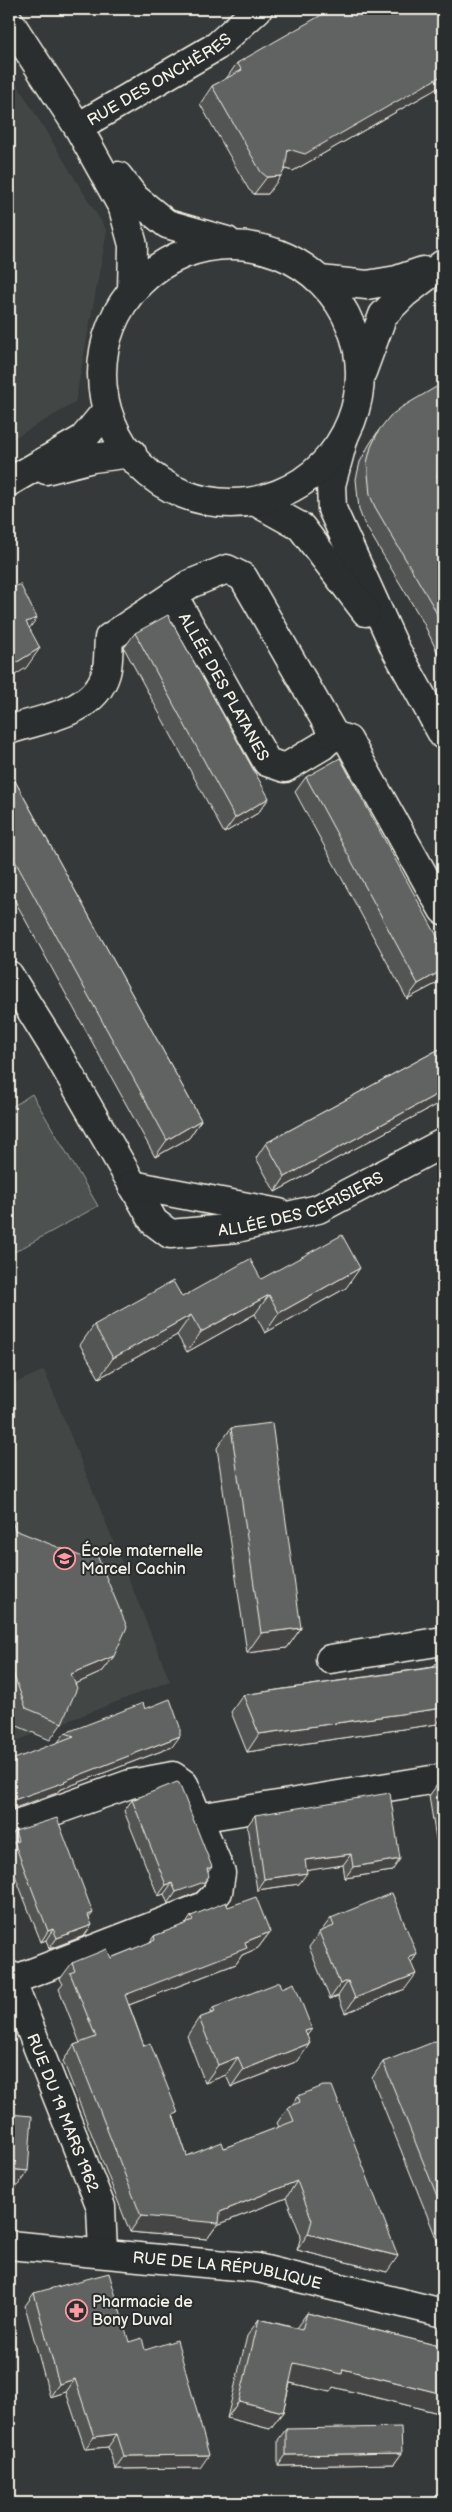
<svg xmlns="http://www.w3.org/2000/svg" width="452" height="2512" viewBox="0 0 452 2512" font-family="'Balsamiq Sans',sans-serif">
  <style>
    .built { fill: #434645 }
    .green { fill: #4e514f; stroke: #a1a19c }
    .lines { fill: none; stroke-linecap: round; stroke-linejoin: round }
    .minor-casing { stroke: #f4f1e8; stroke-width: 31 }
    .tertiary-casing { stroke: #f4f1e8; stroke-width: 31 }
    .primary-casing { stroke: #f4f1e8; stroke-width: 31 }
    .minor { stroke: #2a2d2e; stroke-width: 28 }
    .tertiary { stroke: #2a2d2e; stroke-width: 28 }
    .primary { stroke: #2a2d2e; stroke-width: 28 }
    .wall { fill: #535554; stroke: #f4f1e8 }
    .shaded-wall { fill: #444545; stroke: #f4f1e8 }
    .building { fill: #616362; stroke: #f4f1e8 }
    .labels { text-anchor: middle; stroke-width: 4; stroke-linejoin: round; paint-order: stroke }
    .street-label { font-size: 16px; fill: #f4f1e8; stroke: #2a2d2e }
    .poi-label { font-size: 16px; fill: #f4f1e8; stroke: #2a2d2e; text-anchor: start }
  </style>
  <rect width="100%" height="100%" fill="#363939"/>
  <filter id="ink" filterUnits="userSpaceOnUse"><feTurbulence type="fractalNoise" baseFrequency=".02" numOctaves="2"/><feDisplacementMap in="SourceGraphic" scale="10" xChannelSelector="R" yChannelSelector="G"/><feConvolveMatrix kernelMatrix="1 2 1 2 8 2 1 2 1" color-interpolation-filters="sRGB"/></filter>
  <g filter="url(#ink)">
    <path class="built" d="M 9,71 L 107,231 L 75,403 L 9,441 Z
      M 44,1370 L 170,1681 L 9,1744 L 9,1386 Z"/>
    <path class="green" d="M 32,1094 L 98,1206 L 9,1255 L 9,1109 Z"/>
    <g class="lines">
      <defs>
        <g id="minor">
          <path id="s1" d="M 78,127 L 217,46 L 258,9"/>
          <path id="s2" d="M 173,595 L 267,762 L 285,768 L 322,746 L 334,735"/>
          <path d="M 9,730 C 43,718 94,714 106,673 C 109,663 108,649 109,638 L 190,584 L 227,569 L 243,577 L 334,735 L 348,740 L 443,910"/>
          <path id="s3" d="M 9,975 L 56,1051 L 154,1222 L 170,1234 L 237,1228 L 318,1209 L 443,1143"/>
          <path d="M 132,1185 L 279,1213"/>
          <path d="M 330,1659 L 443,1641"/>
          <path d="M 9,1827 L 130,1784 L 173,1776 L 184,1784 L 198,1818"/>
          <path id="s4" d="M 9,1975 L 101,2207 L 103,2252"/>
          <path d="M 11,1981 L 205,1906 L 218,1892 L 221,1873 L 198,1818 L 443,1778"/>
        </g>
        <g id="tertiary">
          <path d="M 344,437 L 331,485 L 332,509 L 395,648 L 443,735"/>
          <path d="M 256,502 L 301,527 L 366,612"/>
          <path id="s5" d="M 9,2245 L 258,2268 L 443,2313"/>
        </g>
        <path id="primary" d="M 9,21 L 78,127 L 123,208 L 133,245 L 132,291
          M 118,176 L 135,198 L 167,224 L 227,241
          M102 374a129 129 0 1 1 258 0a129 129 0 1 1-258 0Z
          M 320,280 L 367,285 L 397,280 L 423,271
          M 362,372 L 383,315 L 404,294 L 443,264
          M 46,470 L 93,458 L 132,453
          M 9,482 L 83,439 L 106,411"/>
      </defs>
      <use href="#minor" class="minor-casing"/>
      <use href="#tertiary" class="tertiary-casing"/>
      <use href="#primary" class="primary-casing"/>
      <use href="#minor" class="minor"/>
      <use href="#tertiary" class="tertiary"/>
      <use href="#primary" class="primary"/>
    </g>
    <path class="wall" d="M 443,9 L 443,85 L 293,171 L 285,169 L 268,194 L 254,194 L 249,190 L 200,104 L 212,86 L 226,79 L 237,63 Z
      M 379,430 L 437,476 L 443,487 L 443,664 L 423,622 L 364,523 L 359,510 L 356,479 L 360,462 L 369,445 Z
      M 135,633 L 269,798 L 258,813 L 224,833 L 124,648 Z
      M 9,770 L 201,1120 L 189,1138 L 155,1157 L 9,890 Z
      M 306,777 L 443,980 L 407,999 L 295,792 Z
      M 443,1047 L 443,1101 L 275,1192 L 256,1158 L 266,1143 Z
      M 443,1171 L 443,1199 L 435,1182 Z
      M 261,1279 L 346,1288 L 265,1333 L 255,1314 L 187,1352 L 177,1335 L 99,1378 L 80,1345 L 94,1325 L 182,1297 Z
      M 231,1428 L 301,1628 L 287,1648 L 247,1653 L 217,1448 Z
      M 9,1511 L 15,1530 L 114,1656 L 102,1672 L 75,1684 L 62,1723 L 50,1740 L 15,1725 L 9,1709 Z
      M 443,1654 L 443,1719 L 440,1720 L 437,1724 L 247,1752 L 231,1712 L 243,1695 L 433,1667 Z
      M 145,1709 L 172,1747 L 59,1790 L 57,1793 L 58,1742 L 65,1733 Z
      M 443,1784 L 443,1863 L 440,1863 L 429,1796 L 437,1785 Z
      M 132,1800 L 212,1867 L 208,1872 L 202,1887 L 196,1893 L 168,1904 L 164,1894 L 158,1896 L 124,1811 Z
      M 255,1815 L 392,1871 L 345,1878 L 343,1865 L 307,1870 L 299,1884 L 257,1890 L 247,1826 Z
      M 15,1831 L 93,1913 L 89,1918 L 84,1936 L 49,1949 L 46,1940 L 41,1942 L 9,1860 L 9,1839 Z
      M 228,1907 L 270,1932 L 258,1948 L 242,1955 L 236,1964 L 129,2005 L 144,2046 L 174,2118 L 187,2156 L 224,2148 L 279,2127 L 277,2123 L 288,2107 L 292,2105 L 298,2096 L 387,2272 L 297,2250 L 301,2236 L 286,2198 L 217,2225 L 207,2239 L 130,2232 L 63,2061 L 74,2045 L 80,2043 L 59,1989 L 63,1984 L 60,1979 L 72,1963 L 111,1958 L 149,1943 L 154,1936 L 186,1924 L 191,1916 Z
      M 331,1918 L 417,1954 L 411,1963 L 405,1989 L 345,2013 L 338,1996 L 330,1999 L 309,1947 Z
      M 282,1988 L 307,2036 L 298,2061 L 231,2087 L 226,2075 L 205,2083 L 187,2036 L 199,2018 L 209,2015 L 213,2008 Z
      M 443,2044 L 443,2255 L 372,2078 L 383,2062 Z
      M 34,2293 L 145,2350 L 200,2468 L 115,2469 L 108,2447 L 85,2449 L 66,2392 L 50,2397 L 25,2306 Z
      M 307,2313 L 443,2347 L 443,2414 L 333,2387 L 330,2392 L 290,2383 L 283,2412 L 270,2429 L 227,2418 L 247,2336 L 259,2319 L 296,2328 Z
      M 286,2429 L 402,2453 L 394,2464 L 278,2466 L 278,2440 Z
      M 439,2492 L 443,2503 L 431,2503 Z"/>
    <path class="shaded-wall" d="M 443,75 L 443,85 L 293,171 L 275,166 L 288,149 Z
      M 281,176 L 268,194 L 254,194 L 267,177 Z
      M 37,618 L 23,637 L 26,622 Z
      M 40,648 L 26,668 L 9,679 L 9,667 Z
      M 269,798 L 258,813 L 224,833 L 235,818 Z
      M 443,970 L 443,980 L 407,999 L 418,984 Z
      M 443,1091 L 443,1101 L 275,1192 L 285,1177 Z
      M 201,1120 L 189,1138 L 155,1157 L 167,1140 Z
      M 360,1268 L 346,1288 L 265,1333 L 279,1313 Z
      M 269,1295 L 255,1314 L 187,1352 L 201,1332 Z
      M 191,1315 L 177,1335 L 99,1378 L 113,1358 Z
      M 301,1628 L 287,1648 L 247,1653 L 261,1633 Z
      M 114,1656 L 102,1672 L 60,1691 L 71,1674 Z
      M 443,1708 L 443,1719 L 440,1720 L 437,1724 L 247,1752 L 259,1734 Z
      M 180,1736 L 172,1747 L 59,1790 L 57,1793 L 9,1810 L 9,1803 L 11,1801 Z
      M 351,1854 L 343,1865 L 298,1872 L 305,1860 Z
      M 443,1858 L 443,1863 L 440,1863 Z
      M 400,1859 L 392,1871 L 345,1878 L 353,1867 Z
      M 307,1873 L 299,1884 L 257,1890 L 264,1879 Z
      M 209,1876 L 202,1887 L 196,1893 L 168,1904 L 176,1892 Z
      M 172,1883 L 164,1894 L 158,1896 L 166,1885 Z
      M 92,1925 L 84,1936 L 49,1949 L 57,1938 Z
      M 53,1929 L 46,1940 L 41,1942 L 48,1931 Z
      M 270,1932 L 258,1948 L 242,1955 L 236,1964 L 113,2011 L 125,1995 L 245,1942 Z
      M 417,1954 L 407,1969 L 409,1958 Z
      M 416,1974 L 405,1989 L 345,2013 L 355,1998 Z
      M 348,1981 L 338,1996 L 330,1999 L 340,1984 Z
      M 312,2029 L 299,2046 L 305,2031 Z
      M 310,2043 L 298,2061 L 231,2087 L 243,2070 Z
      M 238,2057 L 226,2075 L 205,2083 L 218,2065 Z
      M 9,2169 L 28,2171 L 16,2188 L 9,2188 Z
      M 297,2181 L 286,2198 L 217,2225 L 207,2239 L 130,2232 L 141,2216 L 220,2212 Z
      M 308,2234 L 398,2256 L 387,2272 L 297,2250 Z
      M 294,2363 L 343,2369 L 443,2394 L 443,2414 L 333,2387 L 330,2392 L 282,2381 Z
      M 75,2379 L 66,2392 L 50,2397 L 59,2384 Z
      M 239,2401 L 283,2412 L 270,2429 L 227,2418 Z
      M 117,2434 L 108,2447 L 85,2449 L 94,2437 Z
      M 402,2453 L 394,2464 L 278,2466 L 286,2455 Z
      M 209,2455 L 200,2468 L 115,2469 L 124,2456 Z"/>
    <path class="building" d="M 332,9 L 443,9 L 443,75 L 305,154 L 288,149 L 285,169 L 281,176 L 267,177 L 261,172 L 212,86 L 242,70 L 237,63 Z
      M 443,383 L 443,450 L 437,476 L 443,487 L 443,627 L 433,606 L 375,507 L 370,495 L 367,463 L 371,447 L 379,430 L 390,416 L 402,407 Z
      M 20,584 L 37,618 L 26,622 L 40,648 L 9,667 L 9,590 Z
      M 168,615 L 269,798 L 235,818 L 135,633 Z
      M 340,758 L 443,947 L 443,970 L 418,984 L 306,777 Z
      M 9,770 L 201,1120 L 167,1140 L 9,850 Z
      M 443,1047 L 443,1091 L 285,1177 L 266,1143 Z
      M 342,1235 L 360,1268 L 279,1313 L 269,1295 L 201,1332 L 191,1315 L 113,1358 L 94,1325 L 173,1281 L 182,1297 L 250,1259 L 261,1279 Z
      M 272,1423 L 301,1628 L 261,1633 L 231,1428 Z
      M 9,1511 L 15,1530 L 85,1558 L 96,1553 L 127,1627 L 114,1656 L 71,1674 L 77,1688 L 62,1723 L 26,1708 L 13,1673 L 9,1675 Z
      M 443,1666 L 443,1708 L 259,1734 L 243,1695 Z
      M 170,1699 L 180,1727 L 180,1736 L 64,1781 L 65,1782 L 11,1801 L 9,1803 L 9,1761 L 74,1736 L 65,1733 L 143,1703 L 145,1709 Z
      M 177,1782 L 179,1783 L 212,1867 L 207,1869 L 209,1876 L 204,1882 L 176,1892 L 172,1883 L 166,1885 L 132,1800 Z
      M 443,1784 L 443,1825 L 437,1785 Z
      M 390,1793 L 400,1859 L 353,1867 L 351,1854 L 305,1860 L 307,1873 L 264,1879 L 255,1815 Z
      M 57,1818 L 93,1913 L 88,1915 L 92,1925 L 57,1938 L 53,1929 L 48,1931 L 14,1842 L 18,1841 L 15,1831 Z
      M 392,1893 L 417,1954 L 409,1958 L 416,1974 L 355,1998 L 348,1981 L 340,1984 L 319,1932 L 334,1926 L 331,1918 Z
      M 256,1897 L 270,1932 L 245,1942 L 247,1948 L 125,1995 L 144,2046 L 150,2043 L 178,2113 L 173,2115 L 187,2156 L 222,2142 L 224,2148 L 294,2121 L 288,2107 L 300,2102 L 298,2096 L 323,2086 L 332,2086 L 398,2256 L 308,2234 L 312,2220 L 297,2181 L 220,2212 L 219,2223 L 141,2216 L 74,2045 L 96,2037 L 70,1973 L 75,1971 L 72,1963 L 107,1949 L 111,1958 L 155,1940 L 154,1936 L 193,1921 L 191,1916 L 226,1902 L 228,1907 Z
      M 280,1982 L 282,1988 L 294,1983 L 312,2029 L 305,2031 L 310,2043 L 243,2070 L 238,2057 L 218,2065 L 199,2018 L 215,2012 L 213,2008 Z
      M 441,2039 L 443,2044 L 443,2211 L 383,2062 Z
      M 9,2114 L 32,2116 L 28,2171 L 9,2169 Z
      M 109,2273 L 129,2342 L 142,2338 L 145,2350 L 177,2340 L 209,2455 L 124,2456 L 117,2434 L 94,2437 L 75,2379 L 59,2384 L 34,2293 Z
      M 307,2313 L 443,2347 L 443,2394 L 343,2369 L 342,2374 L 294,2363 L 283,2412 L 239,2401 L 259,2319 L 302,2330 Z
      M 401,2427 L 402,2453 L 286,2455 L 286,2429 Z
      M 443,2491 L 443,2503 L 440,2503 L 439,2492 Z"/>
  </g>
  <defs>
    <symbol id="school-ring" viewBox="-11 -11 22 22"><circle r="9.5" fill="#2a2d2e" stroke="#ff9aa2" stroke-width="1.5"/><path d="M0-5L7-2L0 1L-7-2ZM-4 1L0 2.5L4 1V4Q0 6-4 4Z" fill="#ff9aa2"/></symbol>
    <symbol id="pharmacy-ring" viewBox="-11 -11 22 22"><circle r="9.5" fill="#2a2d2e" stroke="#ff9aa2" stroke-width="1.5"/><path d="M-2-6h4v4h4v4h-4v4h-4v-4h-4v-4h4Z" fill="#ff9aa2"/></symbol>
  </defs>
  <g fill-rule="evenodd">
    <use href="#school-ring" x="52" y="1546" width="25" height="25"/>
    <use href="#pharmacy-ring" x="64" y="2298" width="25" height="25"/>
  </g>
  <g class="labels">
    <g class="street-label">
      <text dy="6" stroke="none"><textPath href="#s1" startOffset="94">RUE DES ONCHÈRES</textPath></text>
      <text dy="6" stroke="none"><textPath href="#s2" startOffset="105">ALLÉE DES PLATANES</textPath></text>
      <text dy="6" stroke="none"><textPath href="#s3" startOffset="442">ALLÉE DES CERISIERS</textPath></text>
      <text dy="6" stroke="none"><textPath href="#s4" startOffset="148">RUE DU 19 MARS 1962</textPath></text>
      <text dy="6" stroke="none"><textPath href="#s5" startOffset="220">RUE DE LA RÉPUBLIQUE</textPath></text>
    </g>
    <g class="poi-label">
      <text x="81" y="1556">École maternelle<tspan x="81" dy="18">Marcel Cachin</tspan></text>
      <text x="92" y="2307">Pharmacie de<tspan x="92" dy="18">Bony Duval</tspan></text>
    </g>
  </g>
  <rect width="452" height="2512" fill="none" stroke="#2a2d2e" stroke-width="30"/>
  <rect x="15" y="15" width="422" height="2482" fill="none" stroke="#f4f1e8" stroke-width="2" filter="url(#ink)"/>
</svg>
